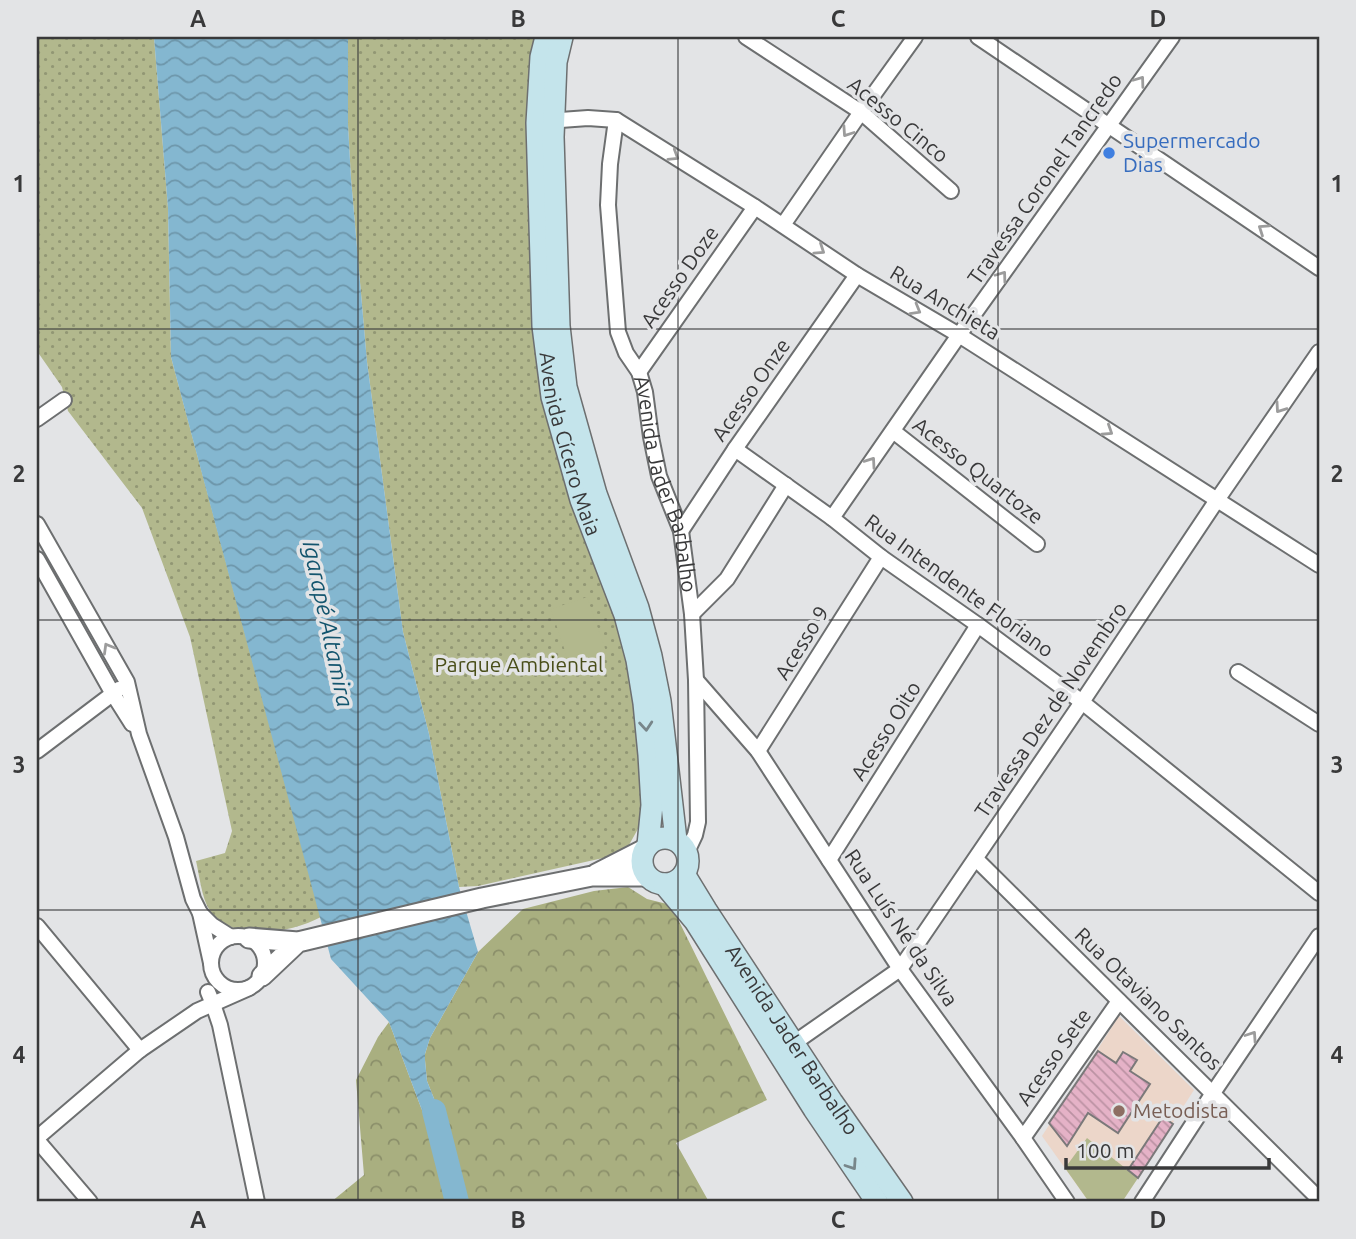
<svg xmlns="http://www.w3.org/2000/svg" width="1356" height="1239" viewBox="0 0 1356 1239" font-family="Ubuntu,sans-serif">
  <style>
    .education { fill: #ecd6c9 }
    .forest { fill: url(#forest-crowns) }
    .park { fill: url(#park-dots) }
    .pitch { fill: #b2b88d }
    .water { fill: url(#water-waves) }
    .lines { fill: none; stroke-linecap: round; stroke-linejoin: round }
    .river { stroke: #84b7d0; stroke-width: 24 }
    .building { fill: url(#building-back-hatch); stroke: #7b797a; stroke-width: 2 }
    .minor-casing { stroke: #6d6f70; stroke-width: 18 }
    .tertiary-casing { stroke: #6d6f70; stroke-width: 23 }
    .secondary-casing { stroke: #6d6f70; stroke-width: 24 }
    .minor { stroke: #fff; stroke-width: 14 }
    .tertiary { stroke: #fff; stroke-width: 19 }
    .secondary { stroke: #c4e4eb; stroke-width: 21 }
    .oneway { stroke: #9c9c9c }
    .oneway2 { stroke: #78868a }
    .grid { fill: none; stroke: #39393a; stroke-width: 2; stroke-opacity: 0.55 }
    .shop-dot { fill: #3f7fe0; stroke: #e3e4e6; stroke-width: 2.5 }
    .education-dot { fill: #8d6e63; stroke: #e3e4e6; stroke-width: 2.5 }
    .labels { text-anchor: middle; stroke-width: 7; stroke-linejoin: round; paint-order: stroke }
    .street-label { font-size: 21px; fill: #39393a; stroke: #e3e4e6 }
    .shop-label { font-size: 21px; fill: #366cbe; stroke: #e3e4e6; text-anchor: start }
    .park-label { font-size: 21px; fill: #494e19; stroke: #e3e4e6 }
    .education-label { font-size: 21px; fill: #785e54; stroke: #e3e4e6; text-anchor: start }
    .water-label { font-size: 23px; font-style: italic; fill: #13556e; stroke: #e3e4e6 }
    .neatline { fill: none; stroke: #39393a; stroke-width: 2.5 }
    .grid-label { font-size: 23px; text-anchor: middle; font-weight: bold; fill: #39393a }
  </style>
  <defs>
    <pattern id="forest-crowns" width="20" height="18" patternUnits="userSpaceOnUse" patternTransform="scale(1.75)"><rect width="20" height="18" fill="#a9af80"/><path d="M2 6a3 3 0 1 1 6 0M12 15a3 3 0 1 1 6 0" fill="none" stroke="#8b8f6a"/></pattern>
    <pattern id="park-dots" width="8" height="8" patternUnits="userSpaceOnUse" patternTransform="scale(1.75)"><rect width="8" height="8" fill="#b2b88d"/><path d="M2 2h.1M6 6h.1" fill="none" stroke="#929774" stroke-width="1.8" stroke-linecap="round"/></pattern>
    <pattern id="water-waves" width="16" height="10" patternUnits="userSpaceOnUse" patternTransform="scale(1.75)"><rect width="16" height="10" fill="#84b7d0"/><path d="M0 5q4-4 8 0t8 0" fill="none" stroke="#6d96aa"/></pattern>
    <pattern id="building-back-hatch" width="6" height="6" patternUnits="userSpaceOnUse" patternTransform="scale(1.75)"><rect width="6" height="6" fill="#e5b2c7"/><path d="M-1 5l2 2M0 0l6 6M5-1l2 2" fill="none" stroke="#bb92a3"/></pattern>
  </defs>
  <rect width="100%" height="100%" fill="#e3e4e6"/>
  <path class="education" d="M 1119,1016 L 1194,1090 L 1122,1202 L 1089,1202 L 1042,1136 Z"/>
  <path class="forest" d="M 628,887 L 647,899 L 671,905 L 767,1100 L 676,1143 L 709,1202 L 331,1202 L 364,1175 L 356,1080 L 378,1037 L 389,1022 L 426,1121 L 441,1140 L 443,1121 L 427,1081 L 425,1060 L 425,1054 L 430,1038 L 478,952 L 523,909 L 594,891 Z"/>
  <path class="park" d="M 37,37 L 154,37 L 168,208 L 171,357 L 321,917 C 289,934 232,943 209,909 C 202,898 199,874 196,861 L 225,853 L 232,831 L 190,637 L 142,508 L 68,411 L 62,387 L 37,351 Z
    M 348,37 L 536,37 L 543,398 L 571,503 L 617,620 L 637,703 L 645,803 L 639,827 L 629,845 L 612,856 L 478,886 L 459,887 L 429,734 L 403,632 L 367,362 L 351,179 L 348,125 Z"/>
  <path class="pitch" d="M 587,597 L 608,657 L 571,669 L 551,609 Z
    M 1087,1138 L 1138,1178 L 1122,1202 L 1089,1202 L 1065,1168 Z"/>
  <path class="water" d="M 154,37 L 348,37 L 348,125 L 351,179 L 367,362 L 403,632 L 429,734 L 459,887 L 478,952 L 430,1038 L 425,1054 L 425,1060 L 427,1081 L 443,1121 L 441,1141 L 426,1121 L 389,1022 L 331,959 L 171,357 L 168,208 Z"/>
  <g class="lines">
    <path class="river" d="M 434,1111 L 457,1202"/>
  </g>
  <path class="building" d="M 1098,1051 L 1116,1063 L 1123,1052 L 1137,1060 L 1130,1071 L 1150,1084 L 1118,1133 L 1088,1113 L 1067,1146 L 1049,1123 Z
    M 1163,1117 L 1173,1124 L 1138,1178 L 1128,1170 Z"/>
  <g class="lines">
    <defs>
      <g id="minor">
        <path d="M 746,37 L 861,112 L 951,191"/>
        <path d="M 978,37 L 1319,268"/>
        <path id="s1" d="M 616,120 L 610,164 L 608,205 L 618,332 L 626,353 L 639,372 L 645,392 L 651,437 L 659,476 L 681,531 L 692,614 L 696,680 L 698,822 L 695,835 L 687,852"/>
        <path d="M 547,121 L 588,118 L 616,120 L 755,207 L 857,275 L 959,335 L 1319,565"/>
        <path d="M 783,225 L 861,112 L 915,37"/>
        <path d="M 639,372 L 755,207"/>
        <path d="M 37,419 L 64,400"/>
        <path d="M 893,431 L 1037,544"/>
        <path d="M 735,449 L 832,518 L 881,557 L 978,625 L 1082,702 L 1319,893"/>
        <path d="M 832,518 L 959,335 L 1172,37"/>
        <path d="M 37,524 L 127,682 L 139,734 L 176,837 L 193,899 L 200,913 L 211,963"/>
        <path d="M 681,531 L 735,449 L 857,275"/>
        <path d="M 37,559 L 113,694 L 132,724"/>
        <path d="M 692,614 L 727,579 L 786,485"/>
        <path d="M 1238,672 L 1319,724"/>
        <path d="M 696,680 L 758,751 L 900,969 L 1023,1138 L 1067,1202"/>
        <path d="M 37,751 L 119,689"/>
        <path d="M 758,751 L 881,557"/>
        <path d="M 976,859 L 1319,1199"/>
        <path d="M 829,860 L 978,625"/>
        <path d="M 200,913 L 212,925 L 231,937"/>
        <path d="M 37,926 L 140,1050"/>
        <circle cx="238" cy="963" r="27"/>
        <path d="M 208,992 L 213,1004 L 220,1025 L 257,1202"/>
        <path d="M 788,1049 L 794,1043 L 900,969 L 1082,702 L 1217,500 L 1319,352"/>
        <path d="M 37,1138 L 140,1050 L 197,1011 L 249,988"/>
        <path d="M 1023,1138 L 1119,1001"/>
        <path d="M 37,1140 L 90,1202"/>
        <path d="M 1142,1202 L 1213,1093 L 1319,936"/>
      </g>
      <path id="tertiary" d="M 596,874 L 643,850
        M 249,938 L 298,942 L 482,898 L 592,876 L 646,876
        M 262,976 L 298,942"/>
      <g id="secondary">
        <path id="s2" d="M 546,37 L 541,57 L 537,123 L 543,326 L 552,397 L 581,500 L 625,615 L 637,660 L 644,703 L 649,755 L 652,805 L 648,845"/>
        <path d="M 562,37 L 556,62 L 553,137 L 559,326 L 566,387 L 596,494 L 638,608 L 651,656 L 660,701 L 676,840"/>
        <circle cx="665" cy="861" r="23"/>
        <path id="s3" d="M 684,874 L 706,910 L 832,1102 L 902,1202"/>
        <path d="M 664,884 L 695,921 L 814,1109 L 877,1202"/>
      </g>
    </defs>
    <use href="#minor" class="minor-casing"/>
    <use href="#tertiary" class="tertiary-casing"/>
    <use href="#secondary" class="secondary-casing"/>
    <use href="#minor" class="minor"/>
    <use href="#tertiary" class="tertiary"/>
    <use href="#secondary" class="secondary"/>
  </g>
  <defs><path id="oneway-chevron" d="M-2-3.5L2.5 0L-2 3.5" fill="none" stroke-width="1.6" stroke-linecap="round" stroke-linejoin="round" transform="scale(1.75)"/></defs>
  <g class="oneway">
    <use href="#oneway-chevron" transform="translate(1140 81) rotate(-54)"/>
    <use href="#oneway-chevron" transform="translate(847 132) rotate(124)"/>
    <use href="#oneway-chevron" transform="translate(674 156) rotate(32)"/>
    <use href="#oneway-chevron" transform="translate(1263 229) rotate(-146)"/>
    <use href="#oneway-chevron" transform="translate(820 250) rotate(34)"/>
    <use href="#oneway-chevron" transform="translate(1002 276) rotate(-54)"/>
    <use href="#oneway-chevron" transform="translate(916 310) rotate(30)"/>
    <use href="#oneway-chevron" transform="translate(1280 408) rotate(125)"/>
    <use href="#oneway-chevron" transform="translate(1108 431) rotate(33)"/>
    <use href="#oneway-chevron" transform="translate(871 462) rotate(-55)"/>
    <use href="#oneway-chevron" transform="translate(108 648) rotate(-120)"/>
    <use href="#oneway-chevron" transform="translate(1252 1036) rotate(-56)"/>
  </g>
  <g class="oneway2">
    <use href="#oneway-chevron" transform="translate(646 726) rotate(85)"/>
    <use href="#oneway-chevron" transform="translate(852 1165) rotate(56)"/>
  </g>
  <path class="grid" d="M 358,37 L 358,1202M 678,37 L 678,1202M 998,37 L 998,1202M 37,329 L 1319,329M 37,620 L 1319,620M 37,910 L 1319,910"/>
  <circle class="shop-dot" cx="1109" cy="153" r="7"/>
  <circle class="education-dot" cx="1119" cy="1111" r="7"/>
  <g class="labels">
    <g class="street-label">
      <text transform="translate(898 120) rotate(39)" y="7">Acesso Cinco</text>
      <text transform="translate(1045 179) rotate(-55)" y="7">Travessa Coronel Tancredo</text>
      <text transform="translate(680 277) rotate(-55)" y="7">Acesso Doze</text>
      <text transform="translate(945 303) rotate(31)" y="7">Rua Anchieta</text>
      <text transform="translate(751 390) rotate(-55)" y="7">Acesso Onze</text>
      <text dy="7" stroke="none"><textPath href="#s2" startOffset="411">Avenida Cícero Maia</textPath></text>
      <text transform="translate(978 471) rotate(38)" y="7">Acesso Quartoze</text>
      <text dy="7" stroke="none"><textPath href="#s1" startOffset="374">Avenida Jader Barbalho</textPath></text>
      <text transform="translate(959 586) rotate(36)" y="7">Rua Intendente Floriano</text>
      <text transform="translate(802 643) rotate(-58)" y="7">Acesso 9</text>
      <text transform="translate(1051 710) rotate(-56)" y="7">Travessa Dez de Novembro</text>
      <text transform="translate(886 731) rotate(-58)" y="7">Acesso Oito</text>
      <text transform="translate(901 928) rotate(56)" y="7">Rua Luís Né da Silva</text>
      <text transform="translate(1148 999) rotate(44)" y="7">Rua Otaviano Santos</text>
      <text dy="7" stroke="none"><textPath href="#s3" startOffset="198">Avenida Jader Barbalho</textPath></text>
      <text transform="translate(1054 1057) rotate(-55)" y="7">Acesso Sete</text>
    </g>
    <g class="shop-label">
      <text x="1123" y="148">Supermercado<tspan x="1123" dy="24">Dias</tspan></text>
    </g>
    <g class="park-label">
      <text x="519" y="672">Parque Ambiental</text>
    </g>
    <g class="education-label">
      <text x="1133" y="1118">Metodista</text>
    </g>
    <g class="water-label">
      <text transform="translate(328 624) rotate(78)" y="8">Igarapé Altamira</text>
    </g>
  </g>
  <rect width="1356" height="1239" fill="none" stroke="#e3e4e6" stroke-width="77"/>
  <path d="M1066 1158v10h203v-10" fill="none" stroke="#39393a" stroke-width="3.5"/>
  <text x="1076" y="1158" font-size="21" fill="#39393a" stroke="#e3e4e6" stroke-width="5" paint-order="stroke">100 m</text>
  <rect x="38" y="38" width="1280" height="1162" class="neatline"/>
  <g class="grid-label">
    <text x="198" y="27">A</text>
    <text x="518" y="27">B</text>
    <text x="838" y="27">C</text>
    <text x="1158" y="27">D</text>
    <text x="19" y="192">1</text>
    <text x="1337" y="192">1</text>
    <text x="19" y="482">2</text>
    <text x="1337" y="482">2</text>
    <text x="19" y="773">3</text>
    <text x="1337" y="773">3</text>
    <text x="19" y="1063">4</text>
    <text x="1337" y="1063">4</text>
    <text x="198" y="1228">A</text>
    <text x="518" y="1228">B</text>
    <text x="838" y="1228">C</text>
    <text x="1158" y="1228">D</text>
  </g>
</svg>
